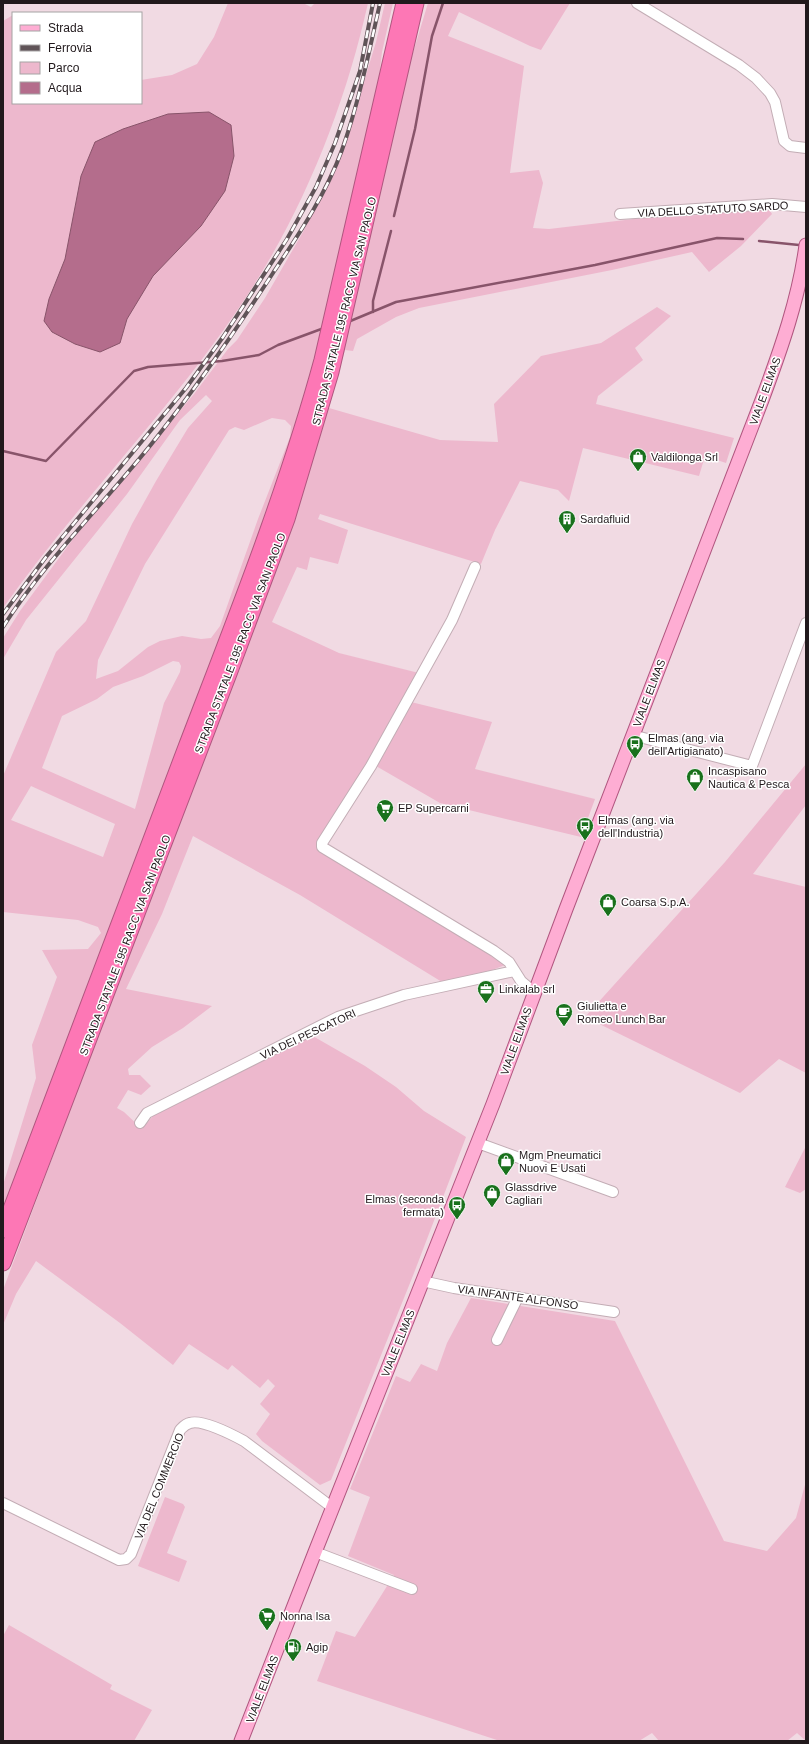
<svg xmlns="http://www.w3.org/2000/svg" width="809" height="1744" viewBox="0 0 809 1744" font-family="Helvetica,sans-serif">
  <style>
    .green { fill: #edb8cd; fill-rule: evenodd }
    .water { fill: #b46d8c; stroke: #88546a }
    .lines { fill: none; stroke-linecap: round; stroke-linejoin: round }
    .stream { stroke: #88546a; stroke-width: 2.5 }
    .minor-casing { stroke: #c3adb5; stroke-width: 12 }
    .major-casing { stroke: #b0567f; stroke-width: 15 }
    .highway-casing { stroke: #b0567f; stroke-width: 17 }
    .minor { stroke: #fff; stroke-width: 10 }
    .major { stroke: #feadd3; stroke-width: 13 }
    .highway { stroke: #fd77b5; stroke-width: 15 }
    .rail-casing { stroke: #605458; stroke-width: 4 }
    .rail { stroke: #fff; stroke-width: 2.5; stroke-dasharray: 8; stroke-linecap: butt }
    .labels { text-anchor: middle; stroke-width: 3; stroke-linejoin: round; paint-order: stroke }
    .street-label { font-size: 11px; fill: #21191c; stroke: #fff }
    .poi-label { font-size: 11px; fill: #21191c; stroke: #fff; text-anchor: start }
  </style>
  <rect width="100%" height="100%" fill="#f1dae3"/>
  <path class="green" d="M 228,3 L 303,3 L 311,7 L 315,3 L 368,3 C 346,102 307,202 252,288 C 179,402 81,498 3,608 L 3,21 L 13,15 L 13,103 L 141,103 L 141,80 L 172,75 L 197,64 L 214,37 Z
    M 385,3 L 393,3 L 382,52 L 379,78 L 400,96 L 428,3 L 570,3 L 541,50 L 530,46 L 459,12 L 448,36 L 524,66 L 510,173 L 539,170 L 543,183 L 533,228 L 549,229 L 676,214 L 686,216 L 769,209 L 772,214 L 741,246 L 709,272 L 692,252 L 612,270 L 419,308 L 396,317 L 357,339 L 353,351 L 345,350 L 329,408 L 440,440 L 498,442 L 494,404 L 541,356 L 601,343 L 657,307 L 671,316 L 635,348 L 643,360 L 598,396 L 596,404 L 734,438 L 726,463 L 705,456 L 699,476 L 583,448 L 569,501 L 558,490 L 520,481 L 495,530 L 481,564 L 320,514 L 318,519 L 348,530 L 338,564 L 310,557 L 307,570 L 297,567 L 272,622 L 339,653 L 419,673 L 319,844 L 496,957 L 505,965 L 482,974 L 442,982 L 300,895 L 193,836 L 162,914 L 126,989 L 212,1006 L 183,1028 L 152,1047 L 128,1069 L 129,1075 L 140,1075 L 151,1086 L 141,1095 L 128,1090 L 117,1108 L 124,1112 L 142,1129 L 153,1116 L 311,1035 L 365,1066 L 396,1087 L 424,1111 L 466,1137 L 414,1273 L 331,1480 L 320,1485 L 262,1441 L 256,1434 L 270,1414 L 260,1404 L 275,1386 L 268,1379 L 260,1388 L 232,1365 L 228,1370 L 189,1344 L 173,1365 L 120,1323 L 36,1261 L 16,1294 L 3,1325 L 3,1290 L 304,482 L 323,426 L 300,415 L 249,564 L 3,1211 L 3,1185 L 36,1078 L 32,1045 L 57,977 L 42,950 L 88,949 L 101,933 L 98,927 L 78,920 L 3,912 L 3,776 L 56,652 L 86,621 L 132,524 L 156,481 L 188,428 L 212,401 L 206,395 L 180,420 L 127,494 L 26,620 L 3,659 L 3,638 L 20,611 L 76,535 L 194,394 L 228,349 L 237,340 L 265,298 L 303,232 L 335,162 L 359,98 L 376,42 ZM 272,418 L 285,420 L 291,426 L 290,437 L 258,519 L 220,626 L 211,638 L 201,639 L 182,636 L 160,641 L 148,647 L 118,671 L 96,679 L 98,660 L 145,564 L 229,430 L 235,427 L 244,430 ZM 173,661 L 179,662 L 181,666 L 180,672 L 164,703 L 135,809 L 42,768 L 62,716 L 97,699 L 113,687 L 143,676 ZM 31,786 L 115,824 L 103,857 L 11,820 Z
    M 411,702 L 492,722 L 475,769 L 595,799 L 581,837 L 440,803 L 376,766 Z
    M 806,764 L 806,805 L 753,874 L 806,887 L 806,1073 L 779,1059 L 740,1093 L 585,1017 L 725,862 Z
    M 806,1146 L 806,1189 L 800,1193 L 785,1187 Z
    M 471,1298 L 615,1321 L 724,1541 L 767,1551 L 796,1518 L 806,1481 L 806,1741 L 797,1733 L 787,1741 L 659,1741 L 652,1733 L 639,1741 L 500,1741 L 317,1681 L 336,1631 L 355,1637 L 394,1575 L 348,1556 L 370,1497 L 350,1489 L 396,1376 L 410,1382 L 421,1364 L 437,1371 L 447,1343 Z
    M 165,1497 L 183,1504 L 185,1507 L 167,1553 L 187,1561 L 179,1582 L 138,1566 Z
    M 9,1625 L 112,1685 L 110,1689 L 152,1710 L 134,1741 L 3,1741 L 3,1636 Z"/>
  <path class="water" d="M 209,112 L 231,125 L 234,156 L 225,191 L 201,226 L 153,276 L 127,319 L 120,343 L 100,352 L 75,344 L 52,332 L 44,321 L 49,299 L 65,259 L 81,176 L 95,142 L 123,129 L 168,114 Z"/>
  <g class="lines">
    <path class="stream" d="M 394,216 L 415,129 L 432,36 L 443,3
      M 759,241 L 799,245
      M 373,312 L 373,301 L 391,231
      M 348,322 L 396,302 L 595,265 L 717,238 L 743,239
      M 3,451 L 46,461 L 134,371 L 148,367 L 222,361 L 259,355 L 278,345 L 324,328"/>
    <defs>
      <path id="minor" d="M 637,3 L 739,65 L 756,78 L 770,93 L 775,102 L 784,141 L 790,146 L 806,148
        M 620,214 L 772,204 L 806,207
        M 475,567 L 452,620 L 371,766 L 322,843 L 322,847 L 494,951 L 509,962 L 521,981 L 534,992
        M 632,735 L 752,766 L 806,623
        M 140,1123 L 147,1113 L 338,1017 L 404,995 L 514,971
        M 478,1143 L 613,1192
        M 422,1281 L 454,1288 L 614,1312
        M 497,1340 L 518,1297
        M 3,1503 L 119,1560 L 126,1559 L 131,1554 L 180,1430 C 183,1427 185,1424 190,1423 C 202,1419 233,1435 244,1441 L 333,1508
        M 315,1552 L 412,1589"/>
      <path id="major" d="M 241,1741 L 315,1552 L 493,1104 L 566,909 L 762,400 C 781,349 799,298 806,245"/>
      <path id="highway" d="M 3,1230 C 64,1069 125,908 186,747 C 235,619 286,492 322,360 L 404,3
        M 3,1263 L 230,671 L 287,519 L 331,372 L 416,3"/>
    </defs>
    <use href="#minor" class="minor-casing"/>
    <use href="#major" class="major-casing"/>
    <use href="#highway" class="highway-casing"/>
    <use href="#minor" class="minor"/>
    <use href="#major" class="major"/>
    <use href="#highway" class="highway"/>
    <defs>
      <path id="rail" d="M 3,614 L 46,557 L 186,388 L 223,337 L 287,239 L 316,187 L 335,143 L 360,71 L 373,3
        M 3,627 C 47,558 107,501 157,437 C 199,384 236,330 273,273 C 299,234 326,194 342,150 C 359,102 369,52 380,3"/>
    </defs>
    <use href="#rail" class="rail-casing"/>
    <use href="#rail" class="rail"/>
  </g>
  <defs>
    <symbol id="shop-pin" viewBox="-11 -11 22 30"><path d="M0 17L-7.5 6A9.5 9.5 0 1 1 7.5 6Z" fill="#19711c" stroke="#fff"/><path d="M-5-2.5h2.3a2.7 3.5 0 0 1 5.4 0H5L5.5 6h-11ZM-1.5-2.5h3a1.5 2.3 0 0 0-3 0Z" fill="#fff"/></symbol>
    <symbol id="building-pin" viewBox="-11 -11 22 30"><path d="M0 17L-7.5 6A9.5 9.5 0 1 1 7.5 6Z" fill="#19711c" stroke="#fff"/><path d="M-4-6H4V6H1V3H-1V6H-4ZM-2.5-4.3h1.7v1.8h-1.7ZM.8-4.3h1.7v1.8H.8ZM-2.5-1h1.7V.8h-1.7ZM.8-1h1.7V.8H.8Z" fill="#fff"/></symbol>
    <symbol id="bus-pin" viewBox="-11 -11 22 30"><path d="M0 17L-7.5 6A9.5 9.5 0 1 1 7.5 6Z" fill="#19711c" stroke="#fff"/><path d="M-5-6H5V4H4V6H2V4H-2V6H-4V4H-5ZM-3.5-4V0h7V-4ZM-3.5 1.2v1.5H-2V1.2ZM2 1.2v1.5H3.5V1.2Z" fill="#fff"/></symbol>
    <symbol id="supermarket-pin" viewBox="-11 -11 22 30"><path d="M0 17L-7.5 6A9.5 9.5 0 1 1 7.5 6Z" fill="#19711c" stroke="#fff"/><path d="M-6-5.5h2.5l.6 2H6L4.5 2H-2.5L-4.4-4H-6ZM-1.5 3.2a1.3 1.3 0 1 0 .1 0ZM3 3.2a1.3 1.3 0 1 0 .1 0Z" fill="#fff"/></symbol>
    <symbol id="office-pin" viewBox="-11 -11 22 30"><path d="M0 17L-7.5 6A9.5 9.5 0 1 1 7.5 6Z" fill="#19711c" stroke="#fff"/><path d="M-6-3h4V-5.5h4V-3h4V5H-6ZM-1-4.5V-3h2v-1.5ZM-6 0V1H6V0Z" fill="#fff"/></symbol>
    <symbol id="cafe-pin" viewBox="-11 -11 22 30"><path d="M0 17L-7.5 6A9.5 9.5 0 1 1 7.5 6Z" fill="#19711c" stroke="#fff"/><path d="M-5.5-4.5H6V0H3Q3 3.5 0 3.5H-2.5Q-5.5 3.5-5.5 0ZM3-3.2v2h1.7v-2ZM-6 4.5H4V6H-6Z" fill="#fff"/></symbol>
    <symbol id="fuel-pin" viewBox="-11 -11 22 30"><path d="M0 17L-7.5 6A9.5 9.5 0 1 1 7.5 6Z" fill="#19711c" stroke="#fff"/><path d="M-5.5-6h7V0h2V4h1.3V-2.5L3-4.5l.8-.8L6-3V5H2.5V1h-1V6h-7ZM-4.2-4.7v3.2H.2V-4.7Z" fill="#fff"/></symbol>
  </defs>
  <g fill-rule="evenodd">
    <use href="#shop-pin" x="628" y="447" width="20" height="27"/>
    <use href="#building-pin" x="557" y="509" width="20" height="27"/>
    <use href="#bus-pin" x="625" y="734" width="20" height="27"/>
    <use href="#shop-pin" x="685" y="767" width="20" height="27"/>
    <use href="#supermarket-pin" x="375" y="798" width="20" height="27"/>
    <use href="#bus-pin" x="575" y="816" width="20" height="27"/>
    <use href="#shop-pin" x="598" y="892" width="20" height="27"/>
    <use href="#office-pin" x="476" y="979" width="20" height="27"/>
    <use href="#cafe-pin" x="554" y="1002" width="20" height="27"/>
    <use href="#shop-pin" x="496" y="1151" width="20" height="27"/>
    <use href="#shop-pin" x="482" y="1183" width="20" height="27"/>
    <use href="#bus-pin" x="447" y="1195" width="20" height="27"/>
    <use href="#supermarket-pin" x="257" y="1606" width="20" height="27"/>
    <use href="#fuel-pin" x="283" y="1637" width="20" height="27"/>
  </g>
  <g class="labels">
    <g class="street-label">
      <text transform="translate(713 209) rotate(-3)" y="4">VIA DELLO STATUTO SARDO</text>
      <text transform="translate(344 311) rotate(-76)" y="4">STRADA STATALE 195 RACC VIA SAN PAOLO</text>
      <text transform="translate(765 391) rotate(-70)" y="4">VIALE ELMAS</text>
      <text transform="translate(240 643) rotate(-69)" y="4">STRADA STATALE 195 RACC VIA SAN PAOLO</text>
      <text transform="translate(649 693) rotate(-69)" y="4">VIALE ELMAS</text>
      <text transform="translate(125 945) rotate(-69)" y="4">STRADA STATALE 195 RACC VIA SAN PAOLO</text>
      <text transform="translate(308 1034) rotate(-25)" y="4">VIA DEI PESCATORI</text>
      <text transform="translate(516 1041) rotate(-70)" y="4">VIALE ELMAS</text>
      <text transform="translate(518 1297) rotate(8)" y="4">VIA INFANTE ALFONSO</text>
      <text transform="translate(398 1343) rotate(-68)" y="4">VIALE ELMAS</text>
      <text transform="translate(159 1486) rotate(-68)" y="4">VIA DEL COMMERCIO</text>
      <text transform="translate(262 1689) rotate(-69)" y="4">VIALE ELMAS</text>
    </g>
    <g class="poi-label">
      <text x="651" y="461">Valdilonga Srl</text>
      <text x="580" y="523">Sardafluid</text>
      <text x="648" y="742">Elmas (ang. via<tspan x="648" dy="13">dell'Artigianato)</tspan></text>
      <text x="708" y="775">Incaspisano<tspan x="708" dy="13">Nautica &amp; Pesca</tspan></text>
      <text x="398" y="812">EP Supercarni</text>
      <text x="598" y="824">Elmas (ang. via<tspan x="598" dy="13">dell'Industria)</tspan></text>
      <text x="621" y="906">Coarsa S.p.A.</text>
      <text x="499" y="993">Linkalab srl</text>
      <text x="577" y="1010">Giulietta e<tspan x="577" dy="13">Romeo Lunch Bar</tspan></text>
      <text x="519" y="1159">Mgm Pneumatici<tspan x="519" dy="13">Nuovi E Usati</tspan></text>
      <text x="505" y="1191">Glassdrive<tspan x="505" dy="13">Cagliari</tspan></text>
      <text x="444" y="1203" text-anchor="end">Elmas (seconda<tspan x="444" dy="13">fermata)</tspan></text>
      <text x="280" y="1620">Nonna Isa</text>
      <text x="306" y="1651">Agip</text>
    </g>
  </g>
  <rect width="809" height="1744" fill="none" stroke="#21191c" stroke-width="8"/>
  <rect x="12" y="12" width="130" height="92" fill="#ffffff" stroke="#a6a3a4"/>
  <rect x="20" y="25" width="20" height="6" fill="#feadd3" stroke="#a6a3a4"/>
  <text x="48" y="32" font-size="12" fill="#21191c">Strada</text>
  <rect x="20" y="45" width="20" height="6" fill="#605458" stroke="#a6a3a4"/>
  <text x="48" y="52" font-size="12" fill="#21191c">Ferrovia</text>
  <rect x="20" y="62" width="20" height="12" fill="#edb8cd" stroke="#a6a3a4"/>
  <text x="48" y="72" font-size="12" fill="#21191c">Parco</text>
  <rect x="20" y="82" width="20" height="12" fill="#b46d8c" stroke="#a6a3a4"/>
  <text x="48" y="92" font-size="12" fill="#21191c">Acqua</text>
</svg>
